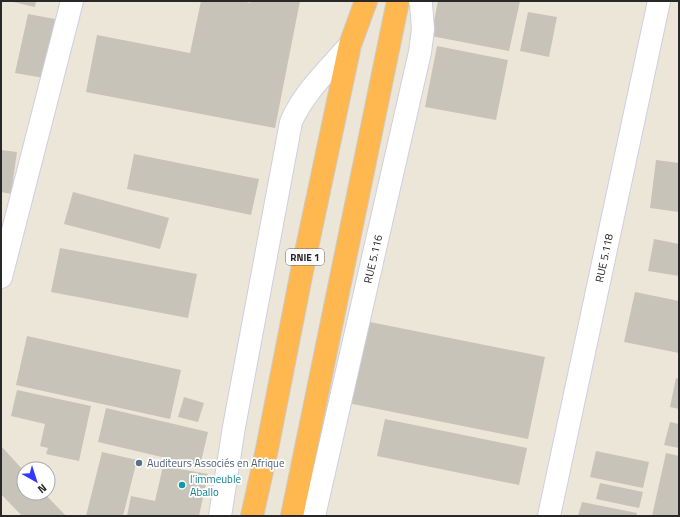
<svg xmlns="http://www.w3.org/2000/svg" width="680" height="517" viewBox="0 0 680 517" font-family="'Titillium Web',sans-serif">
  <style>
    .building { fill: #c7c3b8 }
    .lines { fill: none; stroke-linecap: round; stroke-linejoin: round }
    .street-casing { stroke: #cecee2; stroke-width: 24 }
    .secondary-casing { stroke: #cecee2; stroke-width: 24 }
    .highway-casing { stroke: #cbcbcb; stroke-width: 24 }
    .street { stroke: #fff; stroke-width: 22 }
    .secondary { stroke: #fff; stroke-width: 22 }
    .highway { stroke: #ffb750; stroke-width: 22 }
    .service-dot { fill: #5c6f8a; stroke: #fff; stroke-width: 1.5 }
    .culture-dot { fill: #0f9aa8; stroke: #fff; stroke-width: 1.5 }
    .labels { text-anchor: middle; stroke-width: 3.5; stroke-linejoin: round; paint-order: stroke }
    .shield { fill: #fff; stroke: #686868; stroke-width: 1 }
    .shield-label { font-size: 10px; font-weight: bold; fill: #282828 }
    .street-label { font-size: 11px; fill: #282828; stroke: #fff }
    .service-label { font-size: 11px; fill: #4e5e75; stroke: #fff; text-anchor: start }
    .culture-label { font-size: 11px; fill: #0d838f; stroke: #fff; text-anchor: start }
  </style>
  <rect width="100%" height="100%" fill="#ece6d8"/>
  <path class="building" d="M 9,1 L 36,1 L 35,7 Z
    M 201,1 L 241,1 L 251,3 L 248,1 L 300,1 L 275,128 L 86,92 L 97,35 L 190,53 Z
    M 438,1 L 520,1 L 509,51 L 431,36 Z
    M 528,12 L 557,17 L 549,57 L 520,51 Z
    M 28,14 L 55,19 L 44,78 L 15,73 Z
    M 437,46 L 508,60 L 496,120 L 425,107 Z
    M 1,150 L 17,152 L 11,194 L 1,192 Z
    M 134,154 L 259,179 L 251,215 L 127,189 Z
    M 656,160 L 679,163 L 679,212 L 650,208 Z
    M 73,192 L 169,218 L 160,249 L 64,224 Z
    M 654,239 L 679,244 L 679,276 L 648,271 Z
    M 60,248 L 197,274 L 188,318 L 51,292 Z
    M 635,292 L 679,301 L 679,353 L 624,342 Z
    M 365,321 L 545,357 L 528,439 L 348,403 Z
    M 27,336 L 181,370 L 170,419 L 16,385 Z
    M 676,378 L 679,379 L 679,409 L 670,407 Z
    M 17,390 L 91,406 L 79,461 L 46,454 L 48,448 L 40,446 L 45,424 L 11,416 Z
    M 184,397 L 204,403 L 198,422 L 178,417 Z
    M 106,408 L 208,432 L 200,466 L 98,442 Z
    M 385,419 L 527,448 L 519,485 L 377,456 Z
    M 670,422 L 679,424 L 679,448 L 664,445 Z
    M 1,446 L 24,471 L 24,493 L 44,493 L 66,516 L 22,516 L 1,494 Z
    M 596,451 L 649,462 L 643,488 L 590,477 Z
    M 102,452 L 137,460 L 123,516 L 86,516 Z
    M 666,453 L 679,456 L 679,516 L 652,516 Z
    M 163,466 L 208,474 L 199,516 L 127,516 L 131,496 L 155,501 Z
    M 600,483 L 643,492 L 639,508 L 596,499 Z
    M 582,502 L 637,513 L 636,516 L 578,516 Z"/>
  <g class="lines">
    <defs>
      <path id="street" d="M 1,277 L 72,1
        M 220,516 L 234,427 L 291,122 C 304,92 329,69 350,45
        M 549,516 L 659,1"/>
      <path id="secondary" d="M 314,516 L 420,52 L 423,29 L 421,4 L 420,1"/>
      <path id="highway" d="M 252,516 L 267,449 L 302,271 L 350,45 L 366,1
        M 292,516 L 398,1"/>
    </defs>
    <use href="#street" class="street-casing"/>
    <use href="#secondary" class="secondary-casing"/>
    <use href="#highway" class="highway-casing"/>
    <use href="#street" class="street"/>
    <use href="#secondary" class="secondary"/>
    <use href="#highway" class="highway"/>
  </g>
  <circle class="service-dot" cx="139" cy="463" r="4"/>
  <circle class="culture-dot" cx="182" cy="485" r="4"/>
  <g class="labels">
    <rect class="shield" x="286" y="249" width="38" height="16" rx="3"/>
    <g class="shield-label">
      <text x="305" y="261">RNIE 1</text>
    </g>
    <g class="street-label">
      <text transform="translate(604 258) rotate(-78)" y="4">RUE 5.118</text>
      <text transform="translate(373 259) rotate(-77)" y="4">RUE 5.116</text>
    </g>
    <g class="service-label">
      <text x="147" y="467">Auditeurs Associés en Afrique</text>
    </g>
    <g class="culture-label">
      <text x="190" y="483">l’immeuble<tspan x="190" dy="13">Aballo</tspan></text>
    </g>
  </g>
  <rect width="680" height="517" fill="none" stroke="#282828" stroke-width="4"/>
  <g transform="translate(36 481) rotate(141)"><circle r="19" fill="#ffffff" stroke="#a9a9a9"/>
  <path d="M0-3L7 15L0 10L-7 15Z" fill="#3238ff"/>
  <text y="-6" font-size="11" font-weight="bold" text-anchor="middle" fill="#282828">N</text>
  </g>
</svg>
